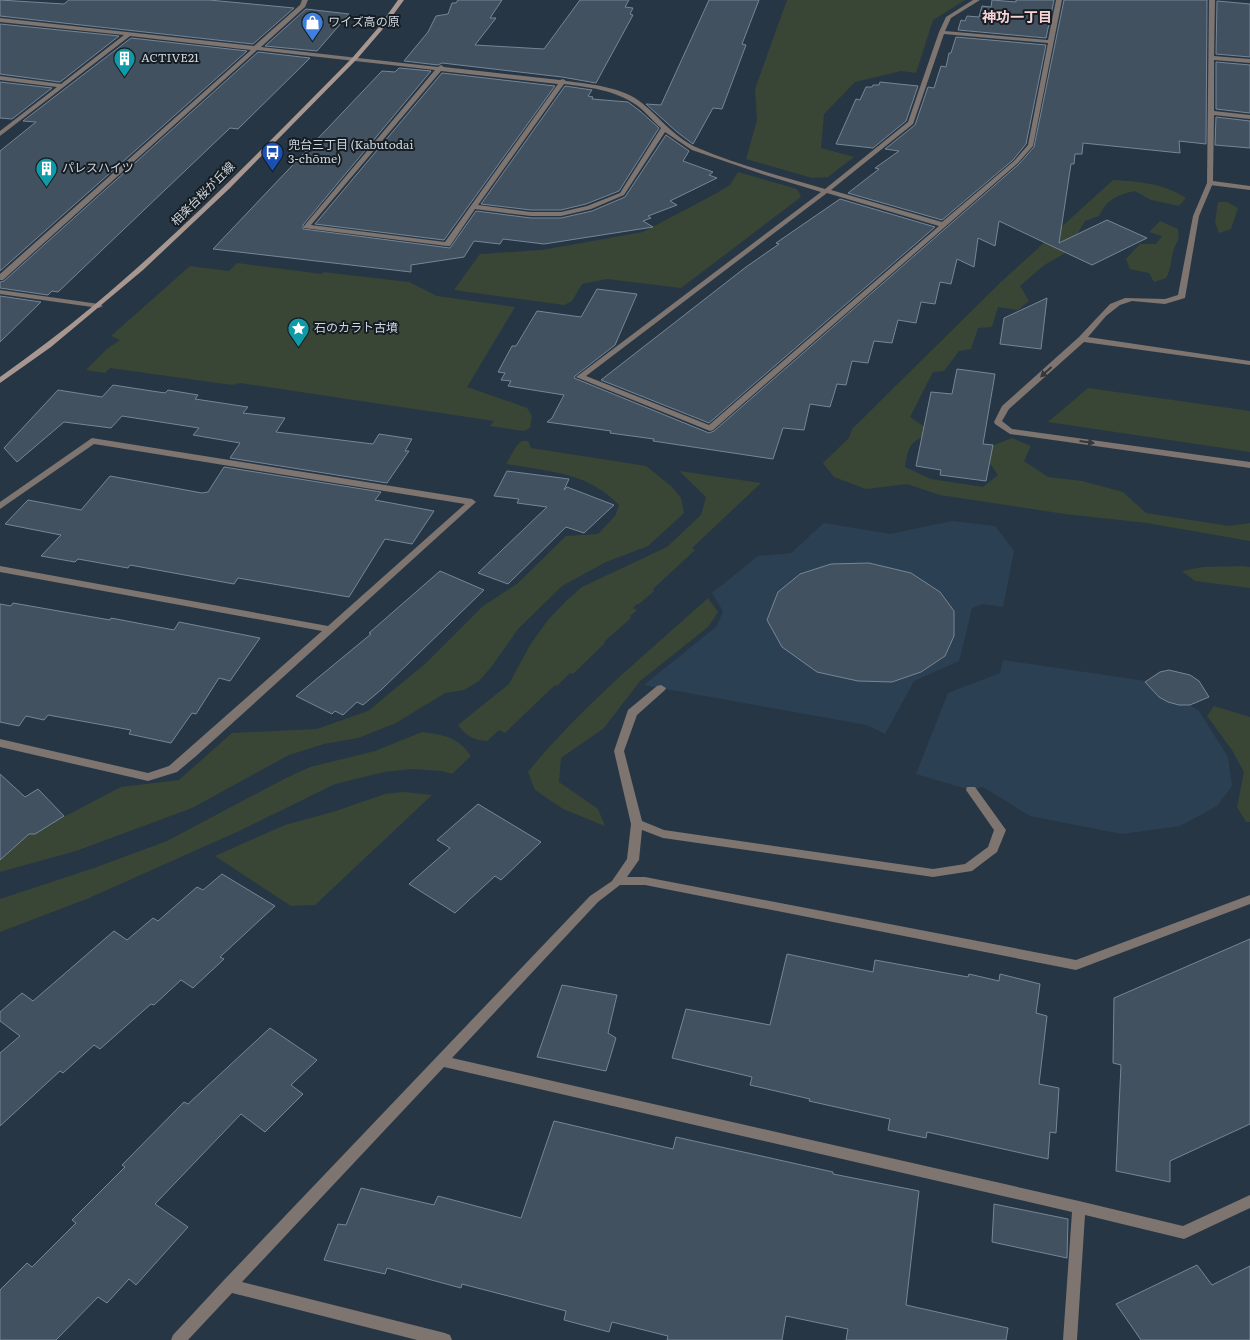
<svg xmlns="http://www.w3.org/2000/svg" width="1250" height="1340" viewBox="0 0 1250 1340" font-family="Literata,'Noto Sans JP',serif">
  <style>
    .built { fill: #2c4054 }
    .green { fill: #394635 }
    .building { fill: #425160; stroke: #758697 }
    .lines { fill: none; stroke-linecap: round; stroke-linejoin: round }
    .lane { fill: #7e7470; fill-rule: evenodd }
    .street { fill: #7e7470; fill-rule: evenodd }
    .secondary { fill: #a89791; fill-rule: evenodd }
    .oneway { fill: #35373a }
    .labels { text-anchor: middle; stroke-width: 4; stroke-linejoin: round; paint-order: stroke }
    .far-poi-label { font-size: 12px; fill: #cdd6df; stroke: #161d23; text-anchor: start }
    .far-street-label { font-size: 12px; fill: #cdd6df; stroke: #161d23 }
    .far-neighbourhood-label { font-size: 14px; font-weight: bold; fill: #f7d3d6; stroke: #161d23 }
  </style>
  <rect width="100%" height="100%" fill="#273644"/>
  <path class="built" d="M 952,521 L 995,526 L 1014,551 L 1003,607 L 983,604 L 972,608 L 959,661 L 914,681 L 885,734 L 867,725 L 644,685 L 717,626 L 723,611 L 712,593 L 758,556 L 791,553 L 824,523 L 890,534 Z
    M 1003,660 L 1153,682 L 1199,711 L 1228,757 L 1232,786 L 1217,806 L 1180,826 L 1122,834 L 1030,816 L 983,787 L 971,790 L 916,774 L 948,693 L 1000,673 Z"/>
  <path class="green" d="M 787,0 L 965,0 L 933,20 L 916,73 L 901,71 L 855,82 L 824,114 L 821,148 L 854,157 L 828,177 L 812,178 L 746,159 L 757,120 L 755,89 Z
    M 738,172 L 797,189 L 801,197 L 681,288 L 607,279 L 582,284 L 572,301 L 564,305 L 454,290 L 480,254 L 542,250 L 643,232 L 715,194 L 730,185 Z
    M 1113,180 C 1140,182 1163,183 1186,198 L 1179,206 L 1151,200 L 1135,191 C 1117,195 1107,199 1099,216 L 1085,221 L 1076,236 L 1065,242 L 1065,253 L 1043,266 L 1020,286 L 1029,301 L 1018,310 L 998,307 L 992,327 L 978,328 L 971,349 L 959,351 L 944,371 L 933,372 L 910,417 L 935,434 C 912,438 908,445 905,467 L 931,479 L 983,487 L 998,475 L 981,450 L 1012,438 L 1031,446 L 1024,461 L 1048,477 L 1082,481 L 1123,492 L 1146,513 L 1229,526 L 1250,523 L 1250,541 L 1147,523 L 1065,514 L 940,495 L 907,484 L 866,489 L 834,477 L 823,463 L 849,438 L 852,429 L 1001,282 Z
    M 1218,202 L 1227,202 L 1238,208 L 1231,229 L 1219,233 L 1215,222 Z
    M 1160,221 L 1178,229 C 1180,243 1176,241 1173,252 C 1170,264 1172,266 1166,278 L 1154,282 L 1149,273 L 1130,269 L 1126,259 L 1140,244 L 1156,244 L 1162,236 L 1149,232 Z
    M 237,263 L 322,274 L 323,272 L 409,282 L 437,296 L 515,307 L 467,387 L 527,408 L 532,416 L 530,428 L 524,431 L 490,426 L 494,421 L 240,383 L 232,385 L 110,368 L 105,373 L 86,370 L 107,349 L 120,340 L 111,336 L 190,266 L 229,271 Z
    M 1088,388 L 1250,411 L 1250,452 L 1048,422 Z
    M 522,441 L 528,441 L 531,448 L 646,466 L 671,486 L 681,498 L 684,513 L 648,546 L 606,562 L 562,586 L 518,629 L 492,666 L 479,681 L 464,690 L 445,693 L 396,723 L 358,738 L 324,744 L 289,755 L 192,808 L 76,851 L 0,872 L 0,845 L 33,833 L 121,787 L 179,780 L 232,733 L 317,729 L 368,711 L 425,664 L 483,606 L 517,584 L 566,536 L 598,534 L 615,516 L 619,505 C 587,472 550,472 506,464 L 517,445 Z
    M 679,471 L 761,483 L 692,548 L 695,550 L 653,589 L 654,591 L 639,604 L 637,604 L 633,608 L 637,610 L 630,616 L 631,618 L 604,642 L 605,643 L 573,674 L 570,673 L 557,686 L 555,685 L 505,733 L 499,730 L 487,741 C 474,740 466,736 458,725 L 509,684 L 530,645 L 548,620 L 566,601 L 582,587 L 667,547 L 701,515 L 706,497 Z
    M 1242,566 L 1250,567 L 1250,588 L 1195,581 L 1182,571 L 1203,567 Z
    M 708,598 L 718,612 L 708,627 L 640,681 L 604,728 L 561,758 L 559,782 L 598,809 L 605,826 L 563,809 L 535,790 L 528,772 C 581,707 646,654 708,598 Z
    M 1214,706 L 1250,717 L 1250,822 L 1246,822 L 1237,807 L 1244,772 L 1232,750 L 1207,716 Z
    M 422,732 C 444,735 458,737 471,756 L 452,774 L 442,771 L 412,769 L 384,772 L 335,784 L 239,831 L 89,898 L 0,932 L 0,899 L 94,868 L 167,841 L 284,779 L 310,767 L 375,751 Z
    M 404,792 L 432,795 L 315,905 L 291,906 L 215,856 L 285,825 L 336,811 L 385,794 Z"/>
  <path class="building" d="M 0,0 L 64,4 L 69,0 L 209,0 L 294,8 L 253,44 L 0,16 Z
    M 458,0 L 502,0 L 490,18 L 496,18 L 475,45 L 544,49 L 580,0 L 629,0 L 625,7 L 633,8 L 630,14 L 633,15 L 596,83 L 562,77 L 442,63 L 438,65 L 404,61 L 428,32 L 436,16 L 448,14 L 452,3 L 456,3 Z
    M 709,0 L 759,0 L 742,44 L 746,45 L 722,109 L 713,108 L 693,144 L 677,132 L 646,104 L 661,105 Z
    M 992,0 L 1016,2 L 1016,0 L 1054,0 L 1046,38 L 958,30 L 961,20 L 965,21 L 967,16 L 979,17 L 982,6 L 991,7 Z
    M 1064,0 L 1207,0 L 1206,144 L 1179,141 L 1180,153 L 1083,143 L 1082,154 L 1075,154 L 1074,164 L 1071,164 L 1059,243 L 1107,220 L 1147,238 L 1092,265 L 999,221 L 995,246 L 978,238 L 974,267 L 957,259 L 951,284 L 940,282 L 935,304 L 921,302 L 916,323 L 898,320 L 892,343 L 874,341 L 868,363 L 852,361 L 846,385 L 837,384 L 830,407 L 810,404 L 804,430 L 783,428 L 773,459 L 653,441 L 654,439 L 610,433 L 611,431 L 547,422 L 552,418 L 564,395 L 508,386 L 511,381 L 501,380 L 505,373 L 498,372 L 512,346 L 516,346 L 537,311 L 581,317 L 597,289 L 637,294 L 615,345 L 575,376 L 574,378 L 709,433 L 714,431 L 1019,164 L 1034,147 Z
    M 1217,1 L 1250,4 L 1250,57 L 1216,54 Z
    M 306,9 L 349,14 L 317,51 L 265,46 Z
    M 0,24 L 119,36 L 60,82 L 0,74 Z
    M 956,37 L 1046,45 L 1026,144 L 1013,160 L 942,220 L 848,193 L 879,169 L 875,168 L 899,151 L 885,149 L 915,125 L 928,87 L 934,88 L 941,66 L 946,67 L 949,53 L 951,53 Z
    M 131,38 L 247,51 L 0,271 L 0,151 L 36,122 L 23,121 Z
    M 258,52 L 310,58 L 238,129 L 230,128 L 58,292 L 52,291 L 48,295 L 0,288 L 0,282 L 4,281 Z
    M 1216,62 L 1250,65 L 1250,113 L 1216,109 Z
    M 399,68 L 431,71 L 303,225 L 303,229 L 450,248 L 476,211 L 531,218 L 561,218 L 592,211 L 625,197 L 666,135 L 689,151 L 683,161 L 713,172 L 709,175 L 717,178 L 670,201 L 677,205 L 648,216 L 651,218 L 643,221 L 653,227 L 544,244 L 503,239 L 500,244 L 474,241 L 464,257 L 411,265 L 411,272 L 213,249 L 382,71 L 395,72 Z
    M 442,73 L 555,86 L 444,240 L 315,224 Z
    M 0,82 L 52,88 L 12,119 L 0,118 Z
    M 880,82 L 918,86 L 906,121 L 873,148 L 836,144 L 856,99 L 860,100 L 866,87 L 872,87 L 873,85 L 879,85 Z
    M 565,86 L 592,90 L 588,96 L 593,97 L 592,99 L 628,102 L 640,111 L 659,128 L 619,191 L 586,204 L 561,210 L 531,210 L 481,204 Z
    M 1216,117 L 1250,121 L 1250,148 L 1215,145 Z
    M 840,199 L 935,227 L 709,423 L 601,380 L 746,267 L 779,244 L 776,243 Z
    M 0,296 L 41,302 L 0,342 Z
    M 1047,298 L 1041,349 L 1000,344 L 1004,318 Z
    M 957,369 L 995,374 L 983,444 L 993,445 L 986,481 L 940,475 L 941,470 L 916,466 L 931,392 L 952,394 Z
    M 113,385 L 165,393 L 168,390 L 198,395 L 195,399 L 248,407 L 243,413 L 285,418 L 276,432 L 373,444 L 379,434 L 412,439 L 405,451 L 409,451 L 387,483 L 230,458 L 240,443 L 193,435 L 199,428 L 122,416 L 111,428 L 64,422 L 17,462 L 4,448 L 58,390 L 102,397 Z
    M 224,467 L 381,492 L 375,500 L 434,511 L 412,544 L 385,539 L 349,597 L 238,578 L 234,584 L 130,565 L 128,568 L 78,559 L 75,562 L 41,556 L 61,535 L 5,524 L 28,500 L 81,510 L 110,476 L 202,493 L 208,492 Z
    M 507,471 L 569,479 L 564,490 L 567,487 L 614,505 L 584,533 L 566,527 L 508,584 L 478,573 L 547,507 L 517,503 L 519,499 L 494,496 Z
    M 869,563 L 911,573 L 940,592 L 954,611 L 954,636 L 945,656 L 921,672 L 892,682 L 858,681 L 817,672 L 782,647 L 767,620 L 778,592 L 800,574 L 831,564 Z
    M 440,571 L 484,590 L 382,689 L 363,705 L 357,702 L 343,715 L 335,711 L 332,714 L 296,696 L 371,634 L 369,633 Z
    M 13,603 L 110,620 L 111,618 L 174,630 L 179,622 L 260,638 L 230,681 L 219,678 L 196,714 L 192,713 L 171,743 L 129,734 L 131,730 L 48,715 L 44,720 L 26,716 L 19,726 L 0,722 L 0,604 L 11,606 Z
    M 1169,670 L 1190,675 L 1199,681 L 1209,697 L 1190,705 L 1179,705 L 1168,702 L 1159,697 L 1145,682 L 1160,672 Z
    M 0,774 L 25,797 L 38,789 L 64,816 L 35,834 L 29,834 L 0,860 Z
    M 478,804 L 541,842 L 501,880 L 495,876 L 455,913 L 409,884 L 450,848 L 437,840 Z
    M 222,874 L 275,906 L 220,957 L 224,959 L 193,988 L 181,980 L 154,1005 L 151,1004 L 100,1049 L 94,1045 L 63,1073 L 60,1071 L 0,1126 L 0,1053 L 20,1036 L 0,1021 L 0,1012 L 22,993 L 33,1001 L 114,931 L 127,940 L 153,918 L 158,921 L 197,887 L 203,890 Z
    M 1250,939 L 1250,1124 L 1170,1161 L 1170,1182 L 1116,1171 L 1121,1065 L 1113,1063 L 1114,998 Z
    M 787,954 L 873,972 L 875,960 L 968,977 L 969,974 L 999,981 L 1000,974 L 1040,984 L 1036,1013 L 1047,1016 L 1039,1084 L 1059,1088 L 1056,1133 L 1050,1132 L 1048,1159 L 927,1132 L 926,1138 L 888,1130 L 890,1119 L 809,1101 L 810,1099 L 750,1085 L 752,1077 L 672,1058 L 686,1009 L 770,1025 Z
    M 562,985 L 617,995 L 608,1033 L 616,1038 L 606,1071 L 537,1057 Z
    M 270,1028 L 317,1060 L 291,1085 L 303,1094 L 265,1132 L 241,1114 L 155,1204 L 188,1227 L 136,1285 L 129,1279 L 107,1303 L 98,1297 L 56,1340 L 0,1340 L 0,1290 L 27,1263 L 32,1267 L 76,1223 L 72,1220 L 125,1167 L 122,1165 L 184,1102 L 188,1104 Z
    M 554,1121 L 673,1149 L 676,1137 L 833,1172 L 833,1174 L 919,1191 L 906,1305 L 1008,1328 L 1006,1340 L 846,1340 L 848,1329 L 786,1316 L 782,1340 L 667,1340 L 668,1336 L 612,1322 L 609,1332 L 564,1320 L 566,1311 L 462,1284 L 461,1288 L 387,1268 L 385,1274 L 324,1260 L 338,1224 L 346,1225 L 361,1188 L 434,1205 L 438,1196 L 521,1218 Z
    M 994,1204 L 1068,1219 L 1067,1258 L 992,1242 Z
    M 1197,1265 L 1212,1285 L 1250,1266 L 1250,1340 L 1141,1340 L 1116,1304 Z"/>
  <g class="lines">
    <path class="lane" d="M 1210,181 L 1213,183 L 1199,216 L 1185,298 L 1165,304 L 1132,301 L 1120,305 L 1106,316 L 1088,337 L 1250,361 L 1250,365 L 1084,342 L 1009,409 L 1002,421 L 1012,429 L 1250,462 L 1250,468 L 1010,434 L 995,424 L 994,422 L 1002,406 L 1079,337 L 1110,304 L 1125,298 L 1165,299 L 1178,295 L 1193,216 L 1207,183 Z
      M 661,685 L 666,688 L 665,690 L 637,715 L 624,751 L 642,821 L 664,830 L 933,869 L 965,864 L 988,847 L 994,830 L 966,790 L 967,787 L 975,787 L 1006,830 L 997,852 L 972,871 L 933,877 L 663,838 L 642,830 L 639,860 L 622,884 L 618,885 L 614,884 L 612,881 L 627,859 L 631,824 L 614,751 L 628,710 L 657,686 Z"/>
    <path class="street" d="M 302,0 L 308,0 L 305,7 L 261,47 L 438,67 L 441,65 L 444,67 L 560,80 L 563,79 L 566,81 C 590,84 623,87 642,103 C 660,118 676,139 698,148 C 738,165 783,177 825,189 L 908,122 L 939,32 L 946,17 L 973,0 L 980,0 L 951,18 L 945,31 L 1048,40 L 1056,0 L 1062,0 L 1033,146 L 1018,163 L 713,430 L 710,431 L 576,377 L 821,192 L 765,175 L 692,150 L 665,132 L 624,195 L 591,209 L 561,216 L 531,216 L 475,209 L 450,246 L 447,246 L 304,228 L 304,226 L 435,70 L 257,50 L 3,280 L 0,280 L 0,274 L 251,50 L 130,36 L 0,136 L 0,131 L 57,87 L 0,80 L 0,76 L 61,84 L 124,35 L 0,22 L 0,18 L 254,46 L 300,5 ZM 944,34 L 1048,43 L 1028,145 L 1014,161 L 942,222 L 831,190 L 913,124 ZM 441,71 L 558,84 L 445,242 L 311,225 ZM 564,84 C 588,87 614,90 635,104 C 644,110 653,121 661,128 L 620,193 L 587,206 L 561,212 L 531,212 L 478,205 ZM 827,193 L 939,226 L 709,425 L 586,376 Z
      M 1209,0 L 1215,0 L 1214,56 L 1250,59 L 1250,63 L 1214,60 L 1214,111 L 1250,115 L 1250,119 L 1214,115 L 1213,181 L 1250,186 L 1250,190 L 1210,185 L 1207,183 Z
      M 0,290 L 99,304 L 103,306 L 99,308 L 0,294 Z
      M 92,438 L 472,499 L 476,502 L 195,757 L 177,772 L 148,781 L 0,747 L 0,739 L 148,773 L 169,766 L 322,631 L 0,572 L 0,566 L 328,626 L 465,504 L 94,444 L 0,509 L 0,502 Z
      M 618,877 L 645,877 L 1076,960 L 1250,895 L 1250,904 L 1076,970 L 645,885 L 620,885 L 598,902 L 452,1058 L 1079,1201 L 1183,1226 L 1250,1195 L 1250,1208 L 1184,1239 L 1085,1215 L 1077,1340 L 1063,1340 L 1072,1212 L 444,1067 L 242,1282 L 445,1333 L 450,1335 L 452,1340 L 417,1340 L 232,1293 L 188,1340 L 171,1340 L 173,1335 L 224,1280 L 590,896 Z"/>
    <path class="secondary" d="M 398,0 L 404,0 L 382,30 L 357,59 L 230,188 L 143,270 L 51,347 L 0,383 L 0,377 C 32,354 63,331 93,306 C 185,229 269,142 353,57 L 378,28 Z"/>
  </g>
  <defs><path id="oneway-solid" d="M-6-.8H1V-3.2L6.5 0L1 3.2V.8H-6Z" transform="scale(1.25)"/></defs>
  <g class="oneway">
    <use href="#oneway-solid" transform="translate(1046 372) rotate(138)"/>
    <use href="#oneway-solid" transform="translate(1087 442) rotate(8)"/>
  </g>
  <defs>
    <symbol id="shop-pin" viewBox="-11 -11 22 30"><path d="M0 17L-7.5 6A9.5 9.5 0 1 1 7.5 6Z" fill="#3f7fe0" stroke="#161d23"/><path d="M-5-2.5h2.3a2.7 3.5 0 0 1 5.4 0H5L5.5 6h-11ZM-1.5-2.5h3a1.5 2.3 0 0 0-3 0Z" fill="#fff"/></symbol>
    <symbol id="building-pin" viewBox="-11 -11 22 30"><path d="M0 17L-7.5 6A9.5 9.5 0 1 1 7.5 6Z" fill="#0f9aa8" stroke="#161d23"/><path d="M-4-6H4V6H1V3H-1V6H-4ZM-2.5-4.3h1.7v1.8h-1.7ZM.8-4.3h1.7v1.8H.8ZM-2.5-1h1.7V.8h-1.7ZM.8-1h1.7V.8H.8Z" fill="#fff"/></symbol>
    <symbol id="bus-pin" viewBox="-11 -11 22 30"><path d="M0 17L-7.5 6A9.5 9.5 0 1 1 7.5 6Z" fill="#1a4fb4" stroke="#161d23"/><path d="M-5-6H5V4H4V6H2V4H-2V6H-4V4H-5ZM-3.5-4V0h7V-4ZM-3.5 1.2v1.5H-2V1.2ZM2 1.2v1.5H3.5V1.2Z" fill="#fff"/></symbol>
    <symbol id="sight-pin" viewBox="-11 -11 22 30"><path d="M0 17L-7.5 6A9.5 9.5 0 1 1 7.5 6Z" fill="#0f9aa8" stroke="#161d23"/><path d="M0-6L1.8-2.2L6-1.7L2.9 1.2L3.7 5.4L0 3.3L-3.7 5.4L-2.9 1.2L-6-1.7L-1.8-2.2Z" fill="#fff"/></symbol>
  </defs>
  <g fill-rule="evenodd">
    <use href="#shop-pin" x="300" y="10" width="25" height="34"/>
    <use href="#building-pin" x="112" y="46" width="25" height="34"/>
    <use href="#bus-pin" x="260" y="140" width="25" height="34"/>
    <use href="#building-pin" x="34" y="156" width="25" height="34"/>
    <use href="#sight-pin" x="286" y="316" width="25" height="34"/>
  </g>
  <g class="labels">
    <g class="far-poi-label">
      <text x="328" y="26">ワイズ高の原</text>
      <text x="141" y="62">ACTIVE21</text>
      <text x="288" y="149">兜台三丁目 (Kabutodai<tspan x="288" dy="14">3-chōme)</tspan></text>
      <text x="62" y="172">パレスハイツ</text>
      <text x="314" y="332">石のカラト古墳</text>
    </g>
    <g class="far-street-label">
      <text transform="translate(203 194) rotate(-45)" y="4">相楽台桜が丘線</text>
    </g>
    <g class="far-neighbourhood-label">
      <text x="1017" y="22">神功一丁目</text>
    </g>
  </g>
</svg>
